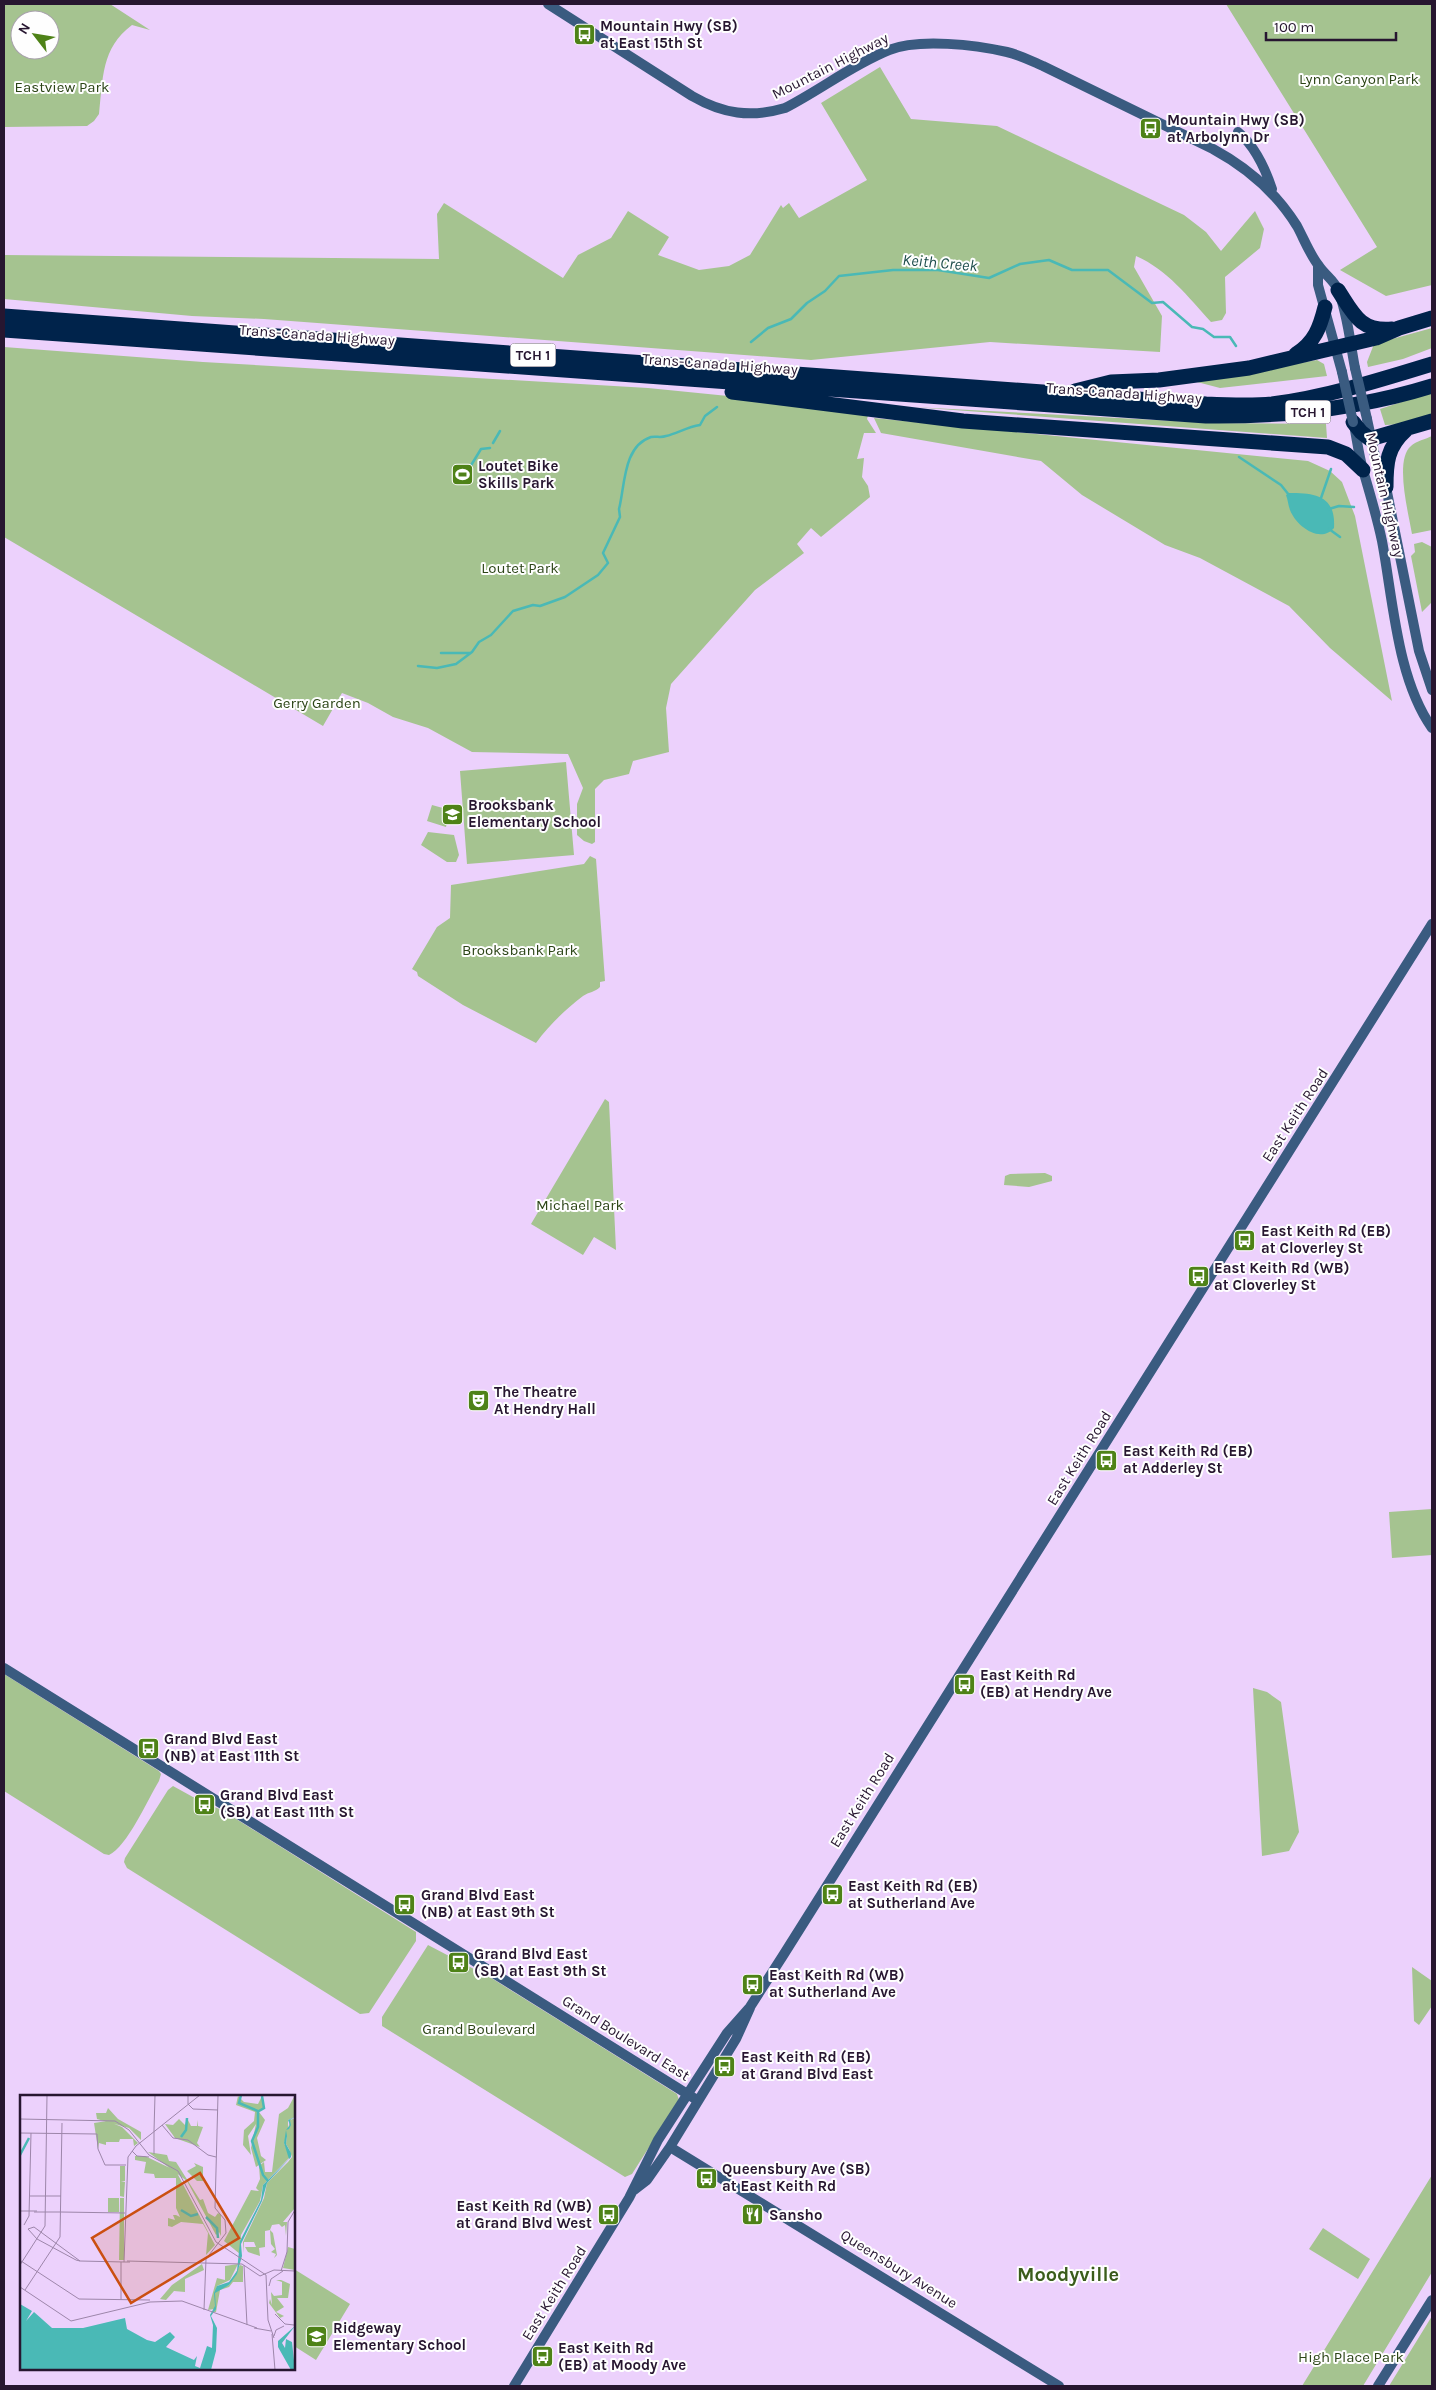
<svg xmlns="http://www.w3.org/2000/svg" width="1436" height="2390" viewBox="0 0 1436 2390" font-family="Karla,sans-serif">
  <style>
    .green { fill: #a5c390; fill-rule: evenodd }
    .water { fill: #4ab9b6 }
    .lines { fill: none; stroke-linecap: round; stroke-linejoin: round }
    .stream { stroke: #4ab9b6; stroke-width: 2.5 }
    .secondary { stroke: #3a5b80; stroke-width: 10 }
    .highway { stroke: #00234b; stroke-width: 15 }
    .secondary-bridge { stroke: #3a5b80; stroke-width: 10 }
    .labels { text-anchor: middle; stroke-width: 4; stroke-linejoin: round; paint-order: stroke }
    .shield { fill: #fefefe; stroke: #685c6e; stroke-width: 1 }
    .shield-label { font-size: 14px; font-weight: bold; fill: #271630 }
    .poi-label { font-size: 15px; font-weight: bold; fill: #271630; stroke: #fefefe; text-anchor: start }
    .street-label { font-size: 15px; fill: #271630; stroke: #fefefe }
    .park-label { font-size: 15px; fill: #2c4517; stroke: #fefefe }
    .water-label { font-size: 16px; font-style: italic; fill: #1d4d4c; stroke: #fefefe }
    .district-label { font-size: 20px; font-weight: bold; fill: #3a5c1b; stroke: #fefefe }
    .inset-river { fill: none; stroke: #4ab9b6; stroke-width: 2.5 }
    .inset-road { fill: none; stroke: #9d86aa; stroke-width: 1 }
    .view { fill: #cb4f11; fill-opacity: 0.15; stroke: #cb4f11; stroke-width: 2.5 }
    .inset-edge { fill: none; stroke: #271630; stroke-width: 2.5 }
  </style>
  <rect width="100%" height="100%" fill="#ecd1fc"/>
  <path class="green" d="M 4,4 L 110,4 L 150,30 L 132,25 C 101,48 103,79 99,114 L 94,121 L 87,126 L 4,127 ZM 20,20 L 50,20 L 50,50 L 20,50 Z
    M 1226,4 L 1432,4 L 1432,285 L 1386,296 L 1340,270 L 1377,247 Z
    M 880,67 L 911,119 L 997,126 L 1184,215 L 1206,232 L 1221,251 L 1255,211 L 1264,229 L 1260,248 L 1225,277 L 1226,313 L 1222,320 L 1211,322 C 1188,297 1168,270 1136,256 L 1134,267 L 1162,316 L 1160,352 L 990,342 L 811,360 L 264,319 L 192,316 L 4,299 L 4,255 L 439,259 L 437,214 L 444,203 L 563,278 L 578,255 L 611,238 L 628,211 L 669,237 L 658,255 L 699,270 L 729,266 L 750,255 L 781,205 L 783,208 L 789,203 L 799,218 L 867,180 L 821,103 Z
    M 1432,328 L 1432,348 L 1403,359 L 1368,367 L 1367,362 L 1374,344 Z
    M 4,347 L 203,362 L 648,388 L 748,398 L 855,400 L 860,408 L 870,409 L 867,419 L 876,433 L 864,433 L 857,459 L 864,458 L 862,477 L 868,486 L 870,497 L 821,537 L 811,528 L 797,544 L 804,553 L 755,590 L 671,684 L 666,708 L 669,752 L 633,761 L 629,774 L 604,780 L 595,789 L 595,842 L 592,844 L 584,841 L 577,835 L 577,804 L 583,788 L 568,754 L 472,752 L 428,728 L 393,717 L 368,703 L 342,693 L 323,726 L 4,537 Z
    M 1317,360 L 1324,364 L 1327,376 L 1220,388 L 1197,382 Z
    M 1432,392 L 1432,414 L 1405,424 L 1385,425 L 1380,409 Z
    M 913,407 L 1212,423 L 1326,424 L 1327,438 Z
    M 874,418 L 1308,461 L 1330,471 L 1342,482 L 1355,516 L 1392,701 L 1330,648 L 1289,606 L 1200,558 L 1165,545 L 1082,495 L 1041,461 L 881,433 Z
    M 1432,436 L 1432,530 L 1412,534 C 1409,515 1394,460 1411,446 C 1416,441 1426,439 1432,436 Z
    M 1422,542 L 1432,547 L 1431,603 L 1422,612 L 1411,556 L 1415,552 L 1414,544 Z
    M 566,762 L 574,855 L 467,864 L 460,771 Z
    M 432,805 L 450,810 L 446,827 L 427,821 Z
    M 428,832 L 454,835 L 459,855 L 456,862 L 447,862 L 421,845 Z
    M 590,856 L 596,859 L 605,981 L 600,982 L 600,987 C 595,992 589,992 583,996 C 565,1010 550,1024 536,1043 L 463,1005 L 418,976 L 417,972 L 412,969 L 437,927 L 450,918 L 451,885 L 584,864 Z
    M 605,1099 L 609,1102 L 616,1250 L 594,1237 L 583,1255 L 531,1224 Z
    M 1045,1173 L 1052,1176 L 1052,1181 L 1029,1187 L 1004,1185 L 1005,1176 L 1010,1174 Z
    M 1432,1509 L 1432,1555 L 1392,1558 L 1389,1512 Z
    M 4,1674 L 159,1771 L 161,1774 L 159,1781 C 148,1799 127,1847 109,1855 L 104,1854 L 4,1791 Z
    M 1253,1688 L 1267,1692 L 1281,1702 L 1299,1832 L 1289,1851 L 1262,1856 Z
    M 173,1786 L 202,1802 L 222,1810 L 416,1932 L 416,1941 L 369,2013 L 360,2014 L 127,1868 L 124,1862 L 125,1858 L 168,1790 Z
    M 428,1945 L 493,1979 L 677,2094 L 679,2100 L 632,2174 L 625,2177 L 382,2026 L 382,2017 Z
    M 1412,1967 L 1432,1981 L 1432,2006 L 1419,2025 L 1414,2021 Z
    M 1432,2175 L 1432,2272 L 1363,2386 L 1302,2386 Z
    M 1323,2228 L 1370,2259 L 1358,2279 L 1309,2249 Z
    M 294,2269 L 350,2304 L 316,2360 L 294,2346 Z
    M 1432,2316 L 1432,2386 L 1389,2386 Z"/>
  <path class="water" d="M 1289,493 C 1316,493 1336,496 1334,528 C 1320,544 1296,526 1290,510 C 1288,505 1288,500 1286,495 Z"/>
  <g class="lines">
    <path class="stream" d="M 751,342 L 768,328 L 791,319 L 807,303 L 825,291 L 839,276 L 893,270 L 938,270 L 989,278 L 1020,264 L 1049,260 L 1072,270 L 1108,270 L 1152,303 L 1163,302 L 1192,327 L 1203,329 L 1214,337 L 1230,337 L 1236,346
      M 493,443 L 500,431
      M 1239,457 L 1281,485 L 1289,495
      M 470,467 L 481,449 L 490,448
      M 1321,498 L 1331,469
      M 1329,509 L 1339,506 L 1354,507
      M 1329,529 L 1340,537
      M 441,653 L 470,653
      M 418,666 L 437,668 L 456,664 L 472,652 L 479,642 L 491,635 L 513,611 L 533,605 L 540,606 L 565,597 L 598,575 L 608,563 L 603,553 L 620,517 L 619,509 C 625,486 623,446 651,437 C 656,436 661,438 666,436 C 678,433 687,427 700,425 L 705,416 L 717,407"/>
    <path class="secondary" d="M 548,4 L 692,96 C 723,114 751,118 785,108 C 820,90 852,65 889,50 C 919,38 976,45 1007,52 C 1020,55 1031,61 1043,66 L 1213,149 C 1248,168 1276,192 1297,226 C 1304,239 1310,255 1319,266 C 1325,275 1334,280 1338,290 C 1348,315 1350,343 1355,368
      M 1238,132 C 1255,146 1265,168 1272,189
      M 1318,266 L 1318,285 L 1342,372
      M 1367,419 L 1377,465 L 1386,487 L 1419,651 L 1432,690
      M 1354,425 C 1357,440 1359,456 1363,470 C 1370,494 1377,517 1382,541 C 1393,599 1397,679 1432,728
      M 4,1668 L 697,2100
      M 670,2147 L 1059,2386
      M 634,2190 L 647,2180 L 670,2147 L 736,2039 L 750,2008
      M 514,2386 L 629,2198 L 658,2140 L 727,2033 L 750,2007 L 784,1954 L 1432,924
      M 1378,2386 L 1432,2300"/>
    <path class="highway" d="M 1338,290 C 1353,313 1360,332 1392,329
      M 4,316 L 1206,404 C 1228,405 1250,406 1272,404 C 1326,397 1380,380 1432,364
      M 4,330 L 1206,416 C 1283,417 1358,409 1432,386
      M 1296,354 C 1315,342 1320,327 1325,307
      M 1075,391 L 1111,382 L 1159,380 L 1249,368 L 1376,338 L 1399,328 L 1432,318
      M 732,392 L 963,421 L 1328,447 L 1346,454 L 1363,470
      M 1353,422 L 1361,432 L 1370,439 L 1432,421
      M 1386,487 C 1386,463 1387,447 1406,430"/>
    <path class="secondary-bridge" d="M 1355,368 L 1367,419
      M 1342,372 L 1353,422"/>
  </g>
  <defs>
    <symbol id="bus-square" viewBox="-11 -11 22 22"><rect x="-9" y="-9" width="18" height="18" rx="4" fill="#4e8217" stroke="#fefefe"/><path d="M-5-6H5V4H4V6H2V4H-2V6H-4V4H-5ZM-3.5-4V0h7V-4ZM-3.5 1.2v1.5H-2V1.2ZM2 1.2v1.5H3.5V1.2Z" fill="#fff"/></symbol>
    <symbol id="stadium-square" viewBox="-11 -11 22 22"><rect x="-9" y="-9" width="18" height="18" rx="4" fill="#4e8217" stroke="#fefefe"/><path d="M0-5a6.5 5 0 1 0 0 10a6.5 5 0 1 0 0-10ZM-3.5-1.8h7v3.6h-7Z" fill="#fff"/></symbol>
    <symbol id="school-square" viewBox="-11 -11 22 22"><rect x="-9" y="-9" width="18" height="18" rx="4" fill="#4e8217" stroke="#fefefe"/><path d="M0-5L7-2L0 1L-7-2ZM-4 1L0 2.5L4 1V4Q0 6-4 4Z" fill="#fff"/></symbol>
    <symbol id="theatre-square" viewBox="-11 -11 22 22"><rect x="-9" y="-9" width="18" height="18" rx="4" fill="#4e8217" stroke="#fefefe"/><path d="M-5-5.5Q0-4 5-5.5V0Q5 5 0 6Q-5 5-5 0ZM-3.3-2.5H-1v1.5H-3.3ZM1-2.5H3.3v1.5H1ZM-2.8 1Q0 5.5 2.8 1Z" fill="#fff"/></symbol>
    <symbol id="restaurant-square" viewBox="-11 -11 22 22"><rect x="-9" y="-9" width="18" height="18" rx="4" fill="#4e8217" stroke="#fefefe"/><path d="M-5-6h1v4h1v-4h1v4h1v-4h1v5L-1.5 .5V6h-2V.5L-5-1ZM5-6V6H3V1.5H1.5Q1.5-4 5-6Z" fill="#fff"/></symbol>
  </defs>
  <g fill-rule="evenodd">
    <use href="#bus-square" x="572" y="22" width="25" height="25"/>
    <use href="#bus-square" x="1138" y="116" width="25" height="25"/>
    <use href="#stadium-square" x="450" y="462" width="25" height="25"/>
    <use href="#school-square" x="440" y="802" width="25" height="25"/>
    <use href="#bus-square" x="1232" y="1228" width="25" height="25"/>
    <use href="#bus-square" x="1186" y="1264" width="25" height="25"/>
    <use href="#theatre-square" x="466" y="1388" width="25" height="25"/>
    <use href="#bus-square" x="1094" y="1448" width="25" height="25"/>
    <use href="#bus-square" x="952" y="1672" width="25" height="25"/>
    <use href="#bus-square" x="136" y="1736" width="25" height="25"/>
    <use href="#bus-square" x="192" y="1792" width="25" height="25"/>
    <use href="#bus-square" x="820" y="1882" width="25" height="25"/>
    <use href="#bus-square" x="392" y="1892" width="25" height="25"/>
    <use href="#bus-square" x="446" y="1950" width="25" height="25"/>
    <use href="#bus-square" x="740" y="1972" width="25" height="25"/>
    <use href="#bus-square" x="712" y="2054" width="25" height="25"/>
    <use href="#bus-square" x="694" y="2166" width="25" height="25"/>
    <use href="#bus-square" x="596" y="2202" width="25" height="25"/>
    <use href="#restaurant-square" x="740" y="2202" width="25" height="25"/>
    <use href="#school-square" x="304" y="2324" width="25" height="25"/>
    <use href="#bus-square" x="530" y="2344" width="25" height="25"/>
  </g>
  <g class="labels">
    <g class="shield">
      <rect x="510.5" y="343.5" width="45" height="23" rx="4"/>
      <rect x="1285.5" y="400.5" width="45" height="23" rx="4"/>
    </g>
    <g class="shield-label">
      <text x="533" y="360">TCH 1</text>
      <text x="1308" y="417">TCH 1</text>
    </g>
    <g class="poi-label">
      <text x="600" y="31">Mountain Hwy (SB)<tspan x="600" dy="17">at East 15th St</tspan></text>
      <text x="1167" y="125">Mountain Hwy (SB)<tspan x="1167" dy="17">at Arbolynn Dr</tspan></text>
      <text x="478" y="471">Loutet Bike<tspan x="478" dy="17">Skills Park</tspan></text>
      <text x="468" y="810">Brooksbank<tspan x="468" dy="17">Elementary School</tspan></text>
      <text x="1261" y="1236">East Keith Rd (EB)<tspan x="1261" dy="17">at Cloverley St</tspan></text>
      <text x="1214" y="1273">East Keith Rd (WB)<tspan x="1214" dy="17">at Cloverley St</tspan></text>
      <text x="494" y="1397">The Theatre<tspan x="494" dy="17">At Hendry Hall</tspan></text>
      <text x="1123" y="1456">East Keith Rd (EB)<tspan x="1123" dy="17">at Adderley St</tspan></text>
      <text x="980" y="1680">East Keith Rd<tspan x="980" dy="17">(EB) at Hendry Ave</tspan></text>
      <text x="164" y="1744">Grand Blvd East<tspan x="164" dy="17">(NB) at East 11th St</tspan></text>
      <text x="220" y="1800">Grand Blvd East<tspan x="220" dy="17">(SB) at East 11th St</tspan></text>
      <text x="848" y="1891">East Keith Rd (EB)<tspan x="848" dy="17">at Sutherland Ave</tspan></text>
      <text x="421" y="1900">Grand Blvd East<tspan x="421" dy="17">(NB) at East 9th St</tspan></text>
      <text x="474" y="1959">Grand Blvd East<tspan x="474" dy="17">(SB) at East 9th St</tspan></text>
      <text x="769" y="1980">East Keith Rd (WB)<tspan x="769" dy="17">at Sutherland Ave</tspan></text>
      <text x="741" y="2062">East Keith Rd (EB)<tspan x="741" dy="17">at Grand Blvd East</tspan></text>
      <text x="722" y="2174">Queensbury Ave (SB)<tspan x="722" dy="17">at East Keith Rd</tspan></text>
      <text x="592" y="2211" text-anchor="end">East Keith Rd (WB)<tspan x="592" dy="17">at Grand Blvd West</tspan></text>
      <text x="769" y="2220">Sansho</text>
      <text x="333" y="2333">Ridgeway<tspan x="333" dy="17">Elementary School</tspan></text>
      <text x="558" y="2353">East Keith Rd<tspan x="558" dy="17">(EB) at Moody Ave</tspan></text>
    </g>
    <g class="street-label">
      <text transform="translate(830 66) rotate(-27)" y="5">Mountain Highway</text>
      <text transform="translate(317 335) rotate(4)" y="5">Trans-Canada Highway</text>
      <text transform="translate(720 364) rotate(4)" y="5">Trans-Canada Highway</text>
      <text transform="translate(1124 393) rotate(4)" y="5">Trans-Canada Highway</text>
      <text transform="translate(1385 495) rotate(77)" y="5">Mountain Highway</text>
      <text transform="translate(1295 1115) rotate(-57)" y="5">East Keith Road</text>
      <text transform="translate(1079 1458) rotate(-58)" y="5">East Keith Road</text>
      <text transform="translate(862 1800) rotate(-58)" y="5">East Keith Road</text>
      <text transform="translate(626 2038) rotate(32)" y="5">Grand Boulevard East</text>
      <text transform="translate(899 2269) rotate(32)" y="5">Queensbury Avenue</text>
      <text transform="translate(554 2293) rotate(-58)" y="5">East Keith Road</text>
    </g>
    <g class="park-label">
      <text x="1359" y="84">Lynn Canyon Park</text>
      <text x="62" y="92">Eastview Park</text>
      <text x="520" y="573">Loutet Park</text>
      <text x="317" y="708">Gerry Garden</text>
      <text x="520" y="955">Brooksbank Park</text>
      <text x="580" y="1210">Michael Park</text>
      <text x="479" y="2034">Grand Boulevard</text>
      <text x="1351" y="2362">High Place Park</text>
    </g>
    <g class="water-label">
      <text transform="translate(940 262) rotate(5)" y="6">Keith Creek</text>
    </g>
    <g class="district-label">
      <text x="1068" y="2281">Moodyville</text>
    </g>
  </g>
  <g transform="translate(20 2095)">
    <rect width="275" height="275" fill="#ecd1fc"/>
    <path d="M 275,0 L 275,22 L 268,25 L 268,34 L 270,25 L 275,23 L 275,113 L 263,127 L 267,127 L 266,141 L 265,130 L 262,132 L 259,129 L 252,130 L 250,135 L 253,138 L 257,160 L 254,163 L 256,159 L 251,157 L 255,154 L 251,149 L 250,135 L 245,136 L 245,152 L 239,153 L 240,161 L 228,157 L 225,152 L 236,152 L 234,147 L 224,147 L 223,158 L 223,147 L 244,103 L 247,88 L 268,67 L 272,62 L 269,54 L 266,49 L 267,40 L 264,48 L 270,62 L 243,90 L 240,106 L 221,140 L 220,159 L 204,146 L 229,99 L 231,95 L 239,96 L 236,93 L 240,84 L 239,71 L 244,67 L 245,77 L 252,77 L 259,19 L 268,13 ZM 218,1 L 224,7 L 238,9 L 242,1 L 244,13 L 239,17 L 245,25 L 237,43 L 241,61 L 246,65 L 236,72 L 231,53 L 236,29 L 228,41 L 231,60 L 223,50 L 224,35 L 234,26 L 235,17 L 216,10 ZM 88,13 L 98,24 L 121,37 L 121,45 L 109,33 L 77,24 L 76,18 L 86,18 ZM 167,23 L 171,31 L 177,31 L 178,25 L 178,31 L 183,32 L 177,48 L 180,52 L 155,43 L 145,29 L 153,30 L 159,24 L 165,30 ZM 87,26 L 102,32 L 118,48 L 114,51 L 113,44 L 100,44 L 99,47 L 86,47 L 86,50 L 79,48 L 78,54 L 74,28 ZM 128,57 L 147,60 L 149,66 L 156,67 L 180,105 L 183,104 L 188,118 L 195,122 L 198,118 L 201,120 L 201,141 L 199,137 L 196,140 L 167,86 ZM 115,61 L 125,61 L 156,76 L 195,150 L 186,160 L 188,138 L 183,129 L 161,127 L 152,132 L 148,131 L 148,123 L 155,125 L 153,120 L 156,120 L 160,122 L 156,113 L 156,83 L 135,83 L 134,79 L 124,78 L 126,67 L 115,65 ZM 174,68 L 183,72 L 183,86 L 177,86 L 167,76 L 176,71 ZM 100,71 L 105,71 L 105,86 L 101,86 L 105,87 L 104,102 L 100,101 ZM 88,103 L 99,103 L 99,117 L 88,117 ZM 100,103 L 104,103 L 104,165 L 99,165 ZM 268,152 L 275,154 L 275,175 L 263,173 ZM 182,169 L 184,175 L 165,184 L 165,197 L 154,196 L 146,205 L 140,204 L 152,190 ZM 218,169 L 210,185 L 197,191 L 194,214 L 188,215 L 197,183 L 205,185 L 205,171 ZM 220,170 L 223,171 L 223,187 L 213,187 L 209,192 L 200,195 L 196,217 L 194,217 L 195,198 L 198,194 L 209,190 ZM 256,185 L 261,185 L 270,189 L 268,203 L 257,203 L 264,212 L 256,217 L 264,221 L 260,223 L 249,208 L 250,204 L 252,210 L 251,197 L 254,201 L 262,200 L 262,187 Z" fill="#a5c390"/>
    <path d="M 275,22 L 270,25 L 271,30 L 269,34 L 266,35 L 267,41 L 266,49 L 271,58 L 271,62 L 247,88 L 242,106 L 221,149 L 222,161 L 217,179 L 209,190 L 195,198 L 196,214 L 191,221 L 197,233 L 196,256 L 191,275 L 0,275 L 0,209 L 12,216 L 6,226 L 14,217 L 32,233 L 63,233 L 105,223 L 107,234 L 127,245 L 135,247 L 150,237 L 155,242 L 146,252 L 174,265 L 177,261 L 175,271 L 180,273 L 187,251 L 192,253 L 193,230 L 190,220 L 195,211 L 194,198 L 197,191 L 209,187 L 217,176 L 220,146 L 241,105 L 243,90 L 269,64 L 264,48 L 266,35 L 270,30 L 268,25 ZM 275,231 L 262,248 L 265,253 L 266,244 L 272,247 L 275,275 L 271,275 L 258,252 L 258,246 Z" fill="#4ab9b6"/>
    <path class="inset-river" d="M 221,0 L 219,8 L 238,16 L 238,32 L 232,46 L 243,80 L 248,86M 239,16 L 244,13 L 242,1M 161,42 L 166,35 L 167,23M 0,60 L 9,43M 161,115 L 171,121 L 178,119M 186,122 L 197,133 L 198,143"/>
    <path class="inset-road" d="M 168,0 L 168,9 L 173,14 L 198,15M 0,24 L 95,26 L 109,35 L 129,60 L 158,76 L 196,147 L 246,180 L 248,225 L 254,243M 142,30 L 153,43 L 168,45 L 188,60 L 196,62M 134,36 L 135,0M 0,38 L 77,39 L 78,54 L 85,70 L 106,70M 112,56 L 117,61 L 129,62M 134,59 L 134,36M 10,101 L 41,101M 0,116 L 17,116M 14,117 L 41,117M 41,117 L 105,118M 4,130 L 9,121 L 11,38M 1,166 L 59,204 L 130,205M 60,166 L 14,132 L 8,134 L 17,144 L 56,165 L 60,166 L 104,167M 107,166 L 222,169 L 240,181 L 254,175 L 275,176M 110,167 L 104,167 L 108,62 L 116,51 L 180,0M 0,170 L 25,131 L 27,0M 224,170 L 227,230M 261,176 L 267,157 L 268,127 L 275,115M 249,191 L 251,184 L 263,176M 0,192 L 51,226 L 130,207 L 162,206 L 237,233M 5,195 L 40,142 L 42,28M 101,205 L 101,167M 184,215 L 186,164 L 206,138 L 205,125 L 195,113 L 198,0M 255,219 L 265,229 L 274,230M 234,233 L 251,236M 252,239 L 255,275M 254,241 L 256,235 L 264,231"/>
    <path class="view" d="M 180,78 L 219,143 L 111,208 L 72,143 Z"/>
    <rect width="275" height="275" class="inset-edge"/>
  </g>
  <rect width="1436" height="2390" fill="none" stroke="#271630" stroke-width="10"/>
  <g transform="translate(35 35) rotate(301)"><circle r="24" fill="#fefefe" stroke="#a8a1ac"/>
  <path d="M0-4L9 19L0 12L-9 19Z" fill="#4e8217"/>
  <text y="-8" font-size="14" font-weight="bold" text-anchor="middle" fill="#271630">N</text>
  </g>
  <path d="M1266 32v8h130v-8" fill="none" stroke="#271630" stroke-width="2.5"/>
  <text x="1274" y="32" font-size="15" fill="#271630" stroke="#fefefe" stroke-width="4" paint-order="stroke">100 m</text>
</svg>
